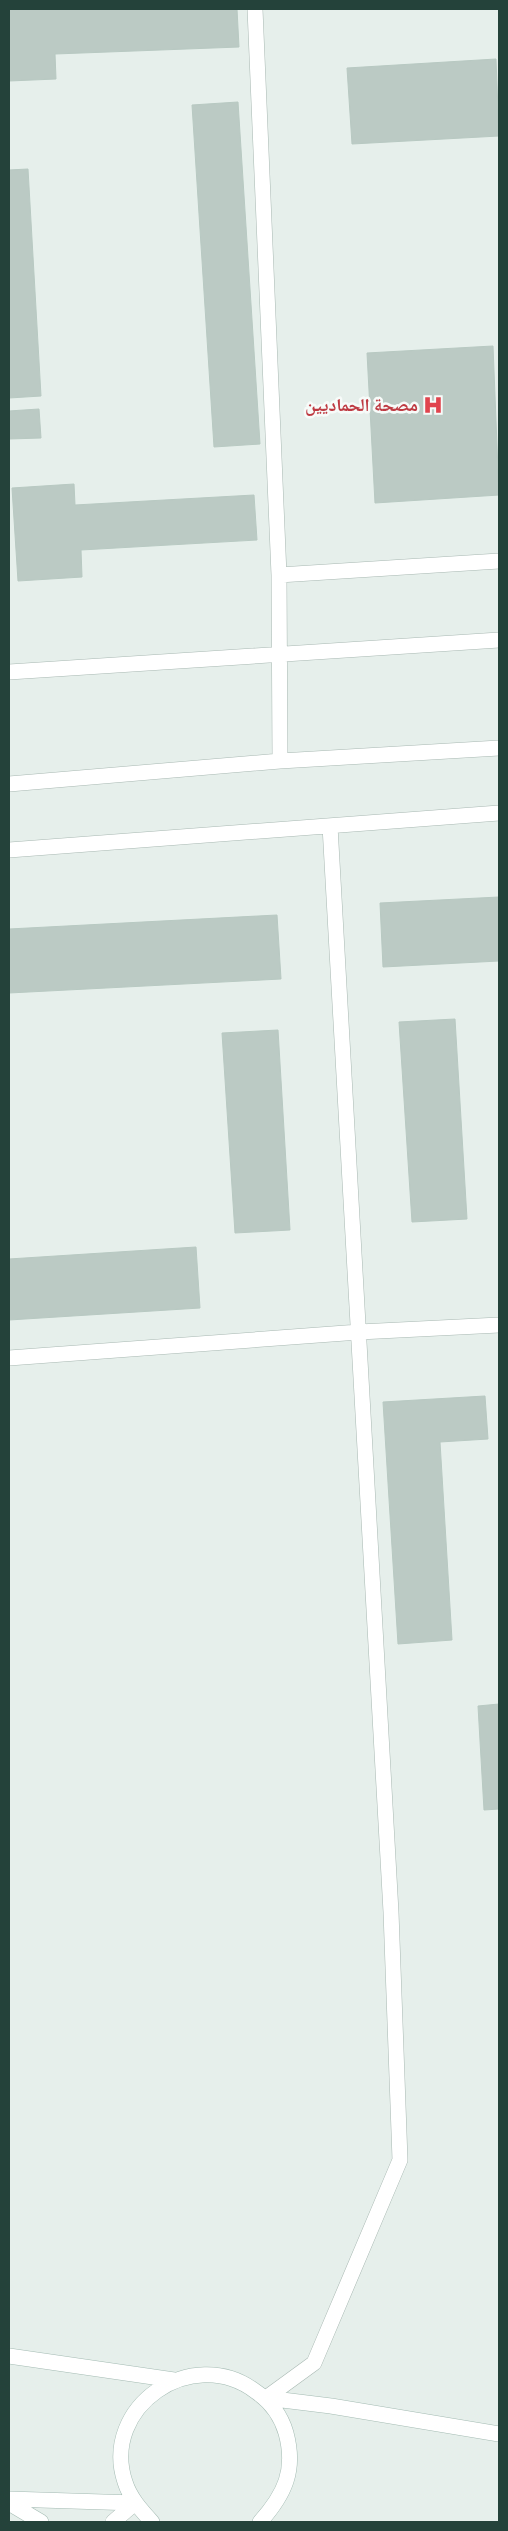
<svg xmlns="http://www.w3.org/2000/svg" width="508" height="2531" viewBox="0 0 508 2531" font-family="Raleway,'Noto Naskh Arabic',sans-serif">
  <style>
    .building { fill: #bbcac4; stroke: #b8c9c2 }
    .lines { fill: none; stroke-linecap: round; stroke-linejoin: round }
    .street-casing { stroke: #a8b8b2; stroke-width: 16 }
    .secondary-casing { stroke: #a4bbb3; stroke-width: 16 }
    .street { stroke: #fff; stroke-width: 15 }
    .secondary { stroke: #fff; stroke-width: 15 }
    .labels { text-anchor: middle; stroke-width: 5; stroke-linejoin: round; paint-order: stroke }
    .health-label { font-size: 18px; font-weight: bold; fill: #be3a42; stroke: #f7fbf9; text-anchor: end }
  </style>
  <rect width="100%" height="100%" fill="#e6efeb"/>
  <path class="building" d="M 9,9 L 237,9 L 239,47 L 55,54 L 56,79 L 9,81 Z
    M 496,59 L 499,136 L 352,144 L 347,68 Z
    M 238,102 L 260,444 L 214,447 L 192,105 Z
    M 28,169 L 41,396 L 9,398 L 9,170 Z
    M 493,346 L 499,495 L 375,503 L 367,353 Z
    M 39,409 L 41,438 L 9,439 L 9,411 Z
    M 74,484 L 75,505 L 254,495 L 257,540 L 81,550 L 82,577 L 18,581 L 12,488 Z
    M 499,897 L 499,961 L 383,967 L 380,903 Z
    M 277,915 L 281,979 L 9,993 L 9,929 Z
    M 455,1019 L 467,1219 L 412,1222 L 399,1022 Z
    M 278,1030 L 290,1230 L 235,1233 L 222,1033 Z
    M 196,1247 L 200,1308 L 9,1320 L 9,1259 Z
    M 485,1396 L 488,1439 L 440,1442 L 452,1640 L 398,1644 L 383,1402 Z
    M 499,1704 L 499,1809 L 484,1810 L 478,1706 Z"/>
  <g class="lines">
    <defs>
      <path id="street" d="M 255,9 L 279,575 L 280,761
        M 279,575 L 499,561
        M 9,672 L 499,640
        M 9,784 L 280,761 L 499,748
        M 9,850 L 499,813
        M 9,1358 L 359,1332 L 499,1325
        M 266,2398 L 314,2363 L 400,2160 L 391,1912 L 330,826
        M 113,2522 L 135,2503"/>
      <path id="secondary" d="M 9,2356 L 174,2380
        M 266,2398 L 331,2406 L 499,2434
        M 9,2499 L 135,2503
        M 9,2503 L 41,2522
        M 152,2522 C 141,2510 130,2498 125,2482 C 100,2407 192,2344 255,2391 C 270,2401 281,2416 286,2433 C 296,2470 285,2494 260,2522"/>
    </defs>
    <use href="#street" class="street-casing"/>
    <use href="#secondary" class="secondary-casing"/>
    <use href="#street" class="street"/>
    <use href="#secondary" class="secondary"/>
  </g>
  <defs>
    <symbol id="hospital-bare" viewBox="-9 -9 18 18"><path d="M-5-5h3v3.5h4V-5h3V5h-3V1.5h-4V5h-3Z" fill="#e0444e" stroke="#f7fbf9" stroke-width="2.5" paint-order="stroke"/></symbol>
  </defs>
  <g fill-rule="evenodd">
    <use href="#hospital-bare" x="419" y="391" width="28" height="28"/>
  </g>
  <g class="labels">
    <g class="health-label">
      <text x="418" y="411">مصحة الحماديين</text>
    </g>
  </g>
  <rect width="508" height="2531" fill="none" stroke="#24423a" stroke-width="20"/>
</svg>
